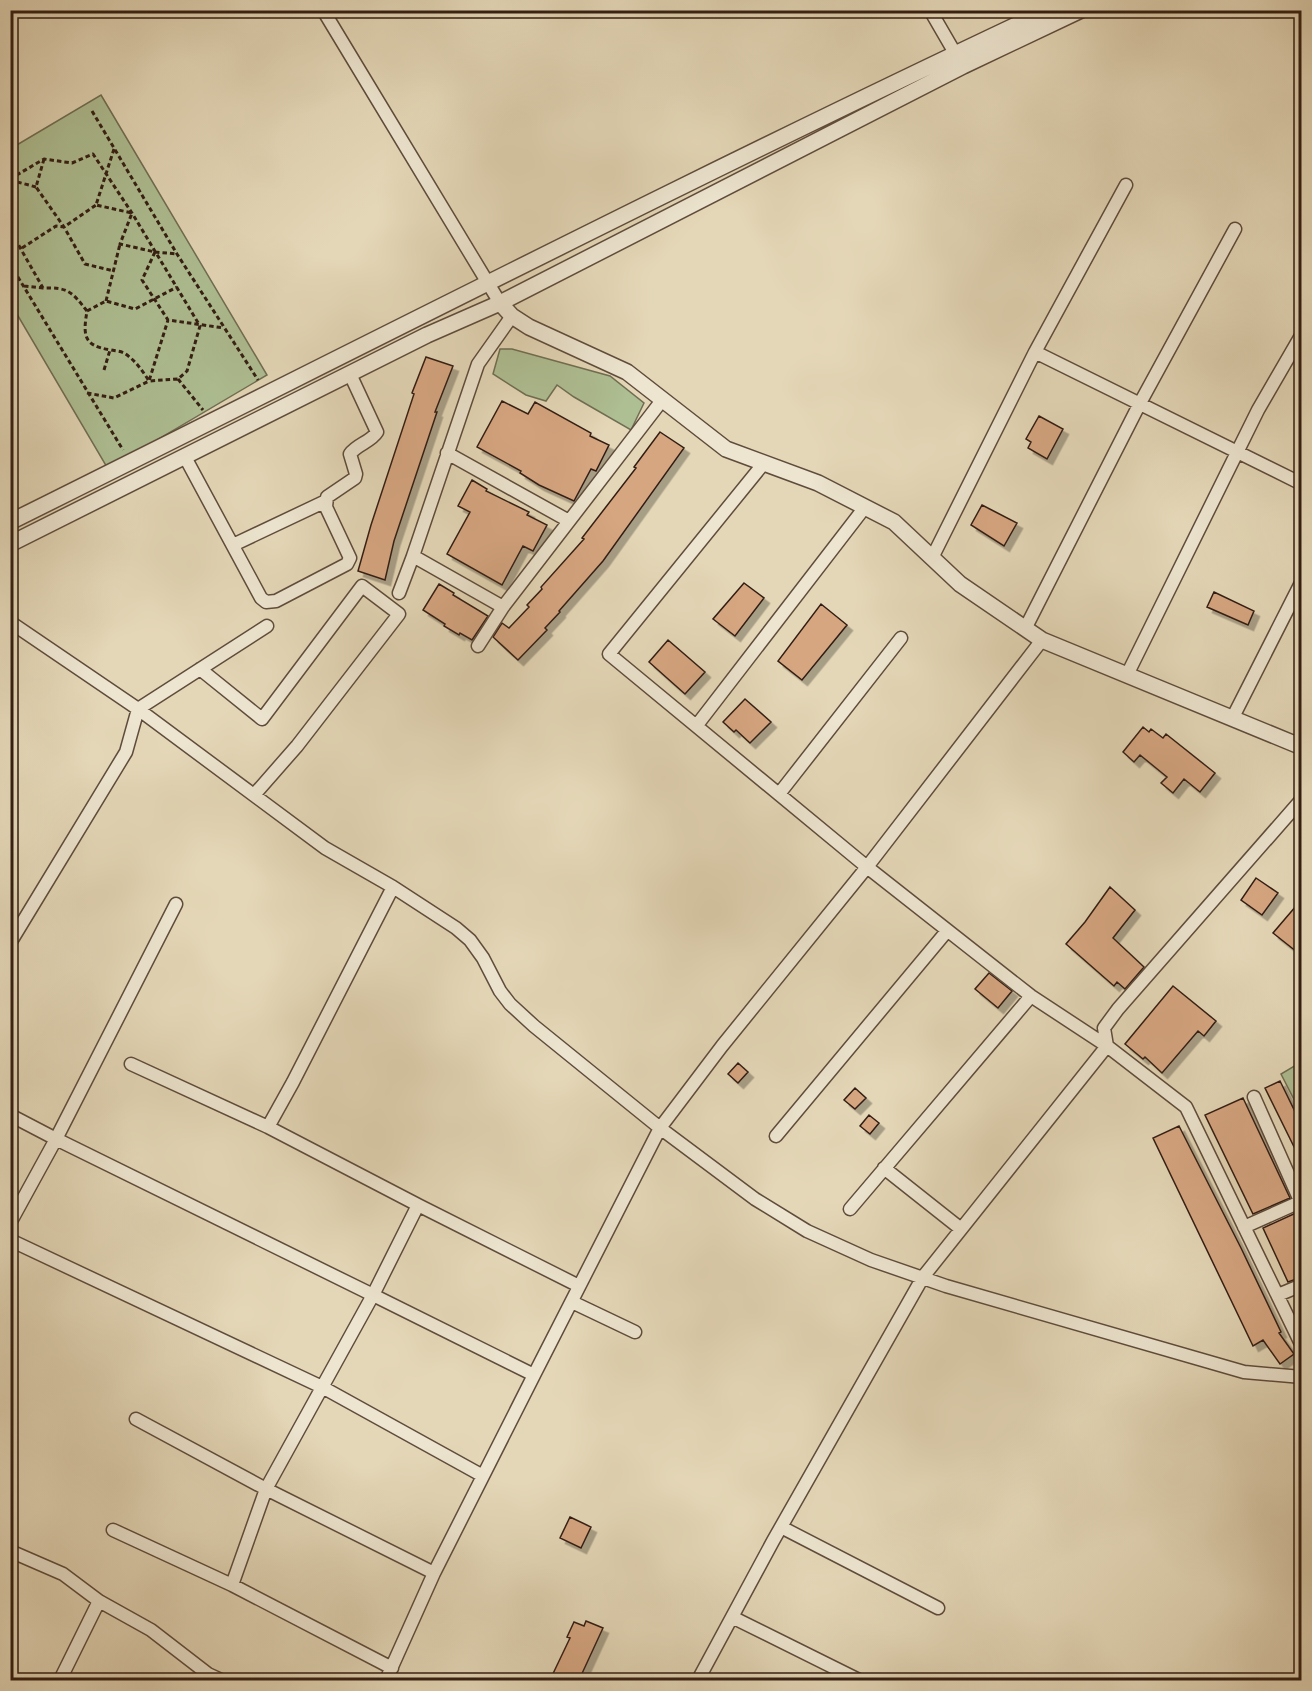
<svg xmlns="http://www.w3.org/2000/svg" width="1312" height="1691" viewBox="0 0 1312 1691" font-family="'IM FELL Great Primer',serif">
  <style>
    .green { fill: #aebf93; stroke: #706e53; stroke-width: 1.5 }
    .building { fill: #d6a681; stroke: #331e13; stroke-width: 1.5; filter: url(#shadow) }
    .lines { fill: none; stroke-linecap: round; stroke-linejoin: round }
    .minor-casing { stroke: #5f4c3c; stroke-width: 15 }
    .tertiary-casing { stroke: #5f4c3c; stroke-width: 18 }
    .path { stroke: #331e13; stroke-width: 3; stroke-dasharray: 4.5 3; stroke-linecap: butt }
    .minor { stroke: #ede5d0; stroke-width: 12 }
    .tertiary { stroke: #ede5d0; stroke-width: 15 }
  </style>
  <defs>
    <filter id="shadow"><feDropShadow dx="5.5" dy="5.5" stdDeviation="0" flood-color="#0004"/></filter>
  </defs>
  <rect width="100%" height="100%" fill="#e4d7b7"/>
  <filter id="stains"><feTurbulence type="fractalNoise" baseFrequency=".00333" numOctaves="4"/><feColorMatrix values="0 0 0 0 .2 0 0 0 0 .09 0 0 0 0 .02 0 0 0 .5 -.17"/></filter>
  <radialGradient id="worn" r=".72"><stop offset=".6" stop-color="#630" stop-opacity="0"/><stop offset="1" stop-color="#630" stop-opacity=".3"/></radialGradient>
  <path class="green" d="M 101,95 L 267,375 L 108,469 L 11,304 L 10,149 Z
    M 500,349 L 512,349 L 610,376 L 644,403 L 631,430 L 574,397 L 557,385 L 546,401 L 526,395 L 493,374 Z
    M 1301,1062 L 1301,1113 L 1281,1074 Z"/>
  <path class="building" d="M 426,357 L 453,366 L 435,412 L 437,412 L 394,541 L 385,580 L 358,571 L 371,525 L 414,394 L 412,393 Z
    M 502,401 L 528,414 L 535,402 L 591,433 L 590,436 L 609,445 L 596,471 L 591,469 L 574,501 L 539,485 L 520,473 L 521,471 L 477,447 Z
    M 1039,416 L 1063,429 L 1047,459 L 1028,448 L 1031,442 L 1026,439 Z
    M 660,432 L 684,448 L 603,561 L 559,611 L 560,612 L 545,628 L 547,630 L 518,660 L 493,637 L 502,623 L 509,628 L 529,607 L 527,605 L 542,589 L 541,587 L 584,539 L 582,538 L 636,468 L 634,467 Z
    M 472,480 L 487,489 L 486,491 L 529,512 L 527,515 L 547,525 L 533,551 L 523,546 L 502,585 L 447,554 L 470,512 L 458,506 Z
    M 982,505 L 1017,523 L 1004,546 L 971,525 Z
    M 744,583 L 764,598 L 735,636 L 713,619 Z
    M 439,584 L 454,593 L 453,595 L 488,616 L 472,640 L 460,633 L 459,635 L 444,626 L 445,624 L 423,610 Z
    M 1214,592 L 1254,611 L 1248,625 L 1207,607 Z
    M 821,604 L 847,625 L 802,680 L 778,661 Z
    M 668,640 L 705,672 L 685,694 L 649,662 Z
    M 745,699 L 771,722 L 750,743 L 736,730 L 734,732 L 723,722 Z
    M 1143,727 L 1149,732 L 1151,729 L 1163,738 L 1166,734 L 1215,773 L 1200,792 L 1184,779 L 1173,793 L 1161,783 L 1167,777 L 1140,755 L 1134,762 L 1123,752 Z
    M 1256,878 L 1278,893 L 1262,915 L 1241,900 Z
    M 1110,887 L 1135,910 L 1113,938 L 1144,967 L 1125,989 L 1117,982 L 1114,986 L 1066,944 L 1085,922 Z
    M 1302,899 L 1302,956 L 1273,933 Z
    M 989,973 L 1012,991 L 998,1008 L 975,989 Z
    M 1173,986 L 1216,1021 L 1204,1036 L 1198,1031 L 1162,1073 L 1145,1057 L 1143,1059 L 1125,1044 Z
    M 738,1063 L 748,1072 L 738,1083 L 728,1074 Z
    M 1280,1081 L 1302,1126 L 1302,1163 L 1265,1088 Z
    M 855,1088 L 866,1098 L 855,1109 L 844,1100 Z
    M 1243,1098 L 1290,1198 L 1253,1214 L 1205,1115 Z
    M 869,1115 L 879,1123 L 870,1134 L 860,1126 Z
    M 1179,1126 L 1241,1248 L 1281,1332 L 1279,1333 L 1294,1354 L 1280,1364 L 1263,1340 L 1253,1346 L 1153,1138 Z
    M 1298,1212 L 1302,1220 L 1302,1248 L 1297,1262 L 1302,1272 L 1302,1277 L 1288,1282 L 1263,1228 Z
    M 570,1517 L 591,1527 L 581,1548 L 560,1538 Z
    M 586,1621 L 603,1628 L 579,1680 L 550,1680 L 570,1638 L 567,1637 L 574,1622 L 584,1626 Z"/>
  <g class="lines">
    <defs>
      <path id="minor" d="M 323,10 L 500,303
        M 930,10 L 959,60
        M 1126,185 L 1035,352 L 1302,484
        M 512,316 L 478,364 L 413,556 L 503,607 L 663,399
        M 447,453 L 569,521
        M 185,457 L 261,598 L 266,602 L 276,601 L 347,564 L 350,558 L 326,507 L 327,497 L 355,478 L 356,474 L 350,454 C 357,444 371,442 377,432 L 350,374
        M 764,463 L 609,654 L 867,867 L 1042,640
        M 233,545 L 326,501
        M 932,558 L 1035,352
        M 399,593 L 413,556
        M 10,622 L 138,709 L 325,848 L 393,887 L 456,928 L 470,940 L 483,958 L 500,991 L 510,1004 L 534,1026 L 660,1128 L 755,1199 L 807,1231 L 871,1260 L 946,1286 L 1244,1372 L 1302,1377
        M 1025,629 L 1139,405 L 1235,229
        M 478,646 L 503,607
        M 200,669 L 262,719 L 362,586 L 399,614 L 297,746 L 254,795
        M 1127,675 L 1258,410 L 1302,334
        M 1232,719 L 1302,581
        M 697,725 L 865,507
        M 779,794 L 901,638
        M 1302,799 L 1118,1009 L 1104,1028 L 1107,1046 L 1186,1107 L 1302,1346
        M 176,904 L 56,1139 L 373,1295 L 418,1205 L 579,1286
        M 10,943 L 126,752 L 138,709 L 267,626
        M 131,1064 L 268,1127 L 418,1205
        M 1254,1097 L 1302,1205
        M 10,1115 L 56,1139 L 10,1223
        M 268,1127 L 293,1082 L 393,887
        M 776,1136 L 947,931
        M 884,1168 L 961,1229
        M 850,1209 L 1031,996
        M 1244,1227 L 1300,1202
        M 10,1240 L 322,1387 L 483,1476
        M 1278,1295 L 1302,1285
        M 572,1302 L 635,1332
        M 534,1375 L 660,1128 L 722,1046 L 867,867 L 1031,996 L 1107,1046 L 923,1277 L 773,1541 L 698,1680
        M 136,1419 L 266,1489 L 232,1585 L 392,1668
        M 781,1527 L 938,1608
        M 113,1530 L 232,1585
        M 10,1551 L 63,1574 L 99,1601
        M 732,1617 L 859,1680
        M 60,1680 L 99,1601 L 151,1630 L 208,1674 L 221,1680
        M 386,1680 L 434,1573 L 266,1489 L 373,1295 L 534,1375 L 434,1573"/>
      <path id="tertiary" d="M 500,303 L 512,316 L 529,327 L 627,372 L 726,449 L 818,483 L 894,522 L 960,584 L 1042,640 L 1302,747
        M 10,522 C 356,350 699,174 1048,10
        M 10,544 L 427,335 L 500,303 L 963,66 L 1081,10"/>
    </defs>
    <use href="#minor" class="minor-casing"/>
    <use href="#tertiary" class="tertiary-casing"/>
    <path class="path" d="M 92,111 L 177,254 L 258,380
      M 114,149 L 96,205 L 132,213 L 120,244 L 155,252 L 142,280 L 168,320 L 224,328
      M 44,159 L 36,187 L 64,227 L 85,264 L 114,271
      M 10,179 L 44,159 L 72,163 L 93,154 L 132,213 L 200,326 L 187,371 L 178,379 L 149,381 C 142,370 135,360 124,353 C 120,351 115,351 111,350 C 83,346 83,335 87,311 C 72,292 68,287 43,288 L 10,230
      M 10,180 L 36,187
      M 22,248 L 56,226 L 64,227 L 96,205
      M 155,252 L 177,254
      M 10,264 L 123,450
      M 24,286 L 43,288
      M 106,301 L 120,244
      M 87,311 L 106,301 L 135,309 L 177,287
      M 104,370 L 110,350
      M 178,379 L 203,410
      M 87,393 L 114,398 L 149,381 L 168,320"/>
    <use href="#minor" class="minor"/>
    <use href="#tertiary" class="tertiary"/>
  </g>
  <rect width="1312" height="1691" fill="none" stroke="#e4d7b7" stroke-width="36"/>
  <rect x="12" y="12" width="1288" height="1667" fill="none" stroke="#331e13" stroke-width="3"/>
  <rect x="18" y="18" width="1276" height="1655" fill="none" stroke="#331e13" stroke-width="1.5"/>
  <rect width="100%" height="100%" filter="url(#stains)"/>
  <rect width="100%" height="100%" fill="url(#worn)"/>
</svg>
